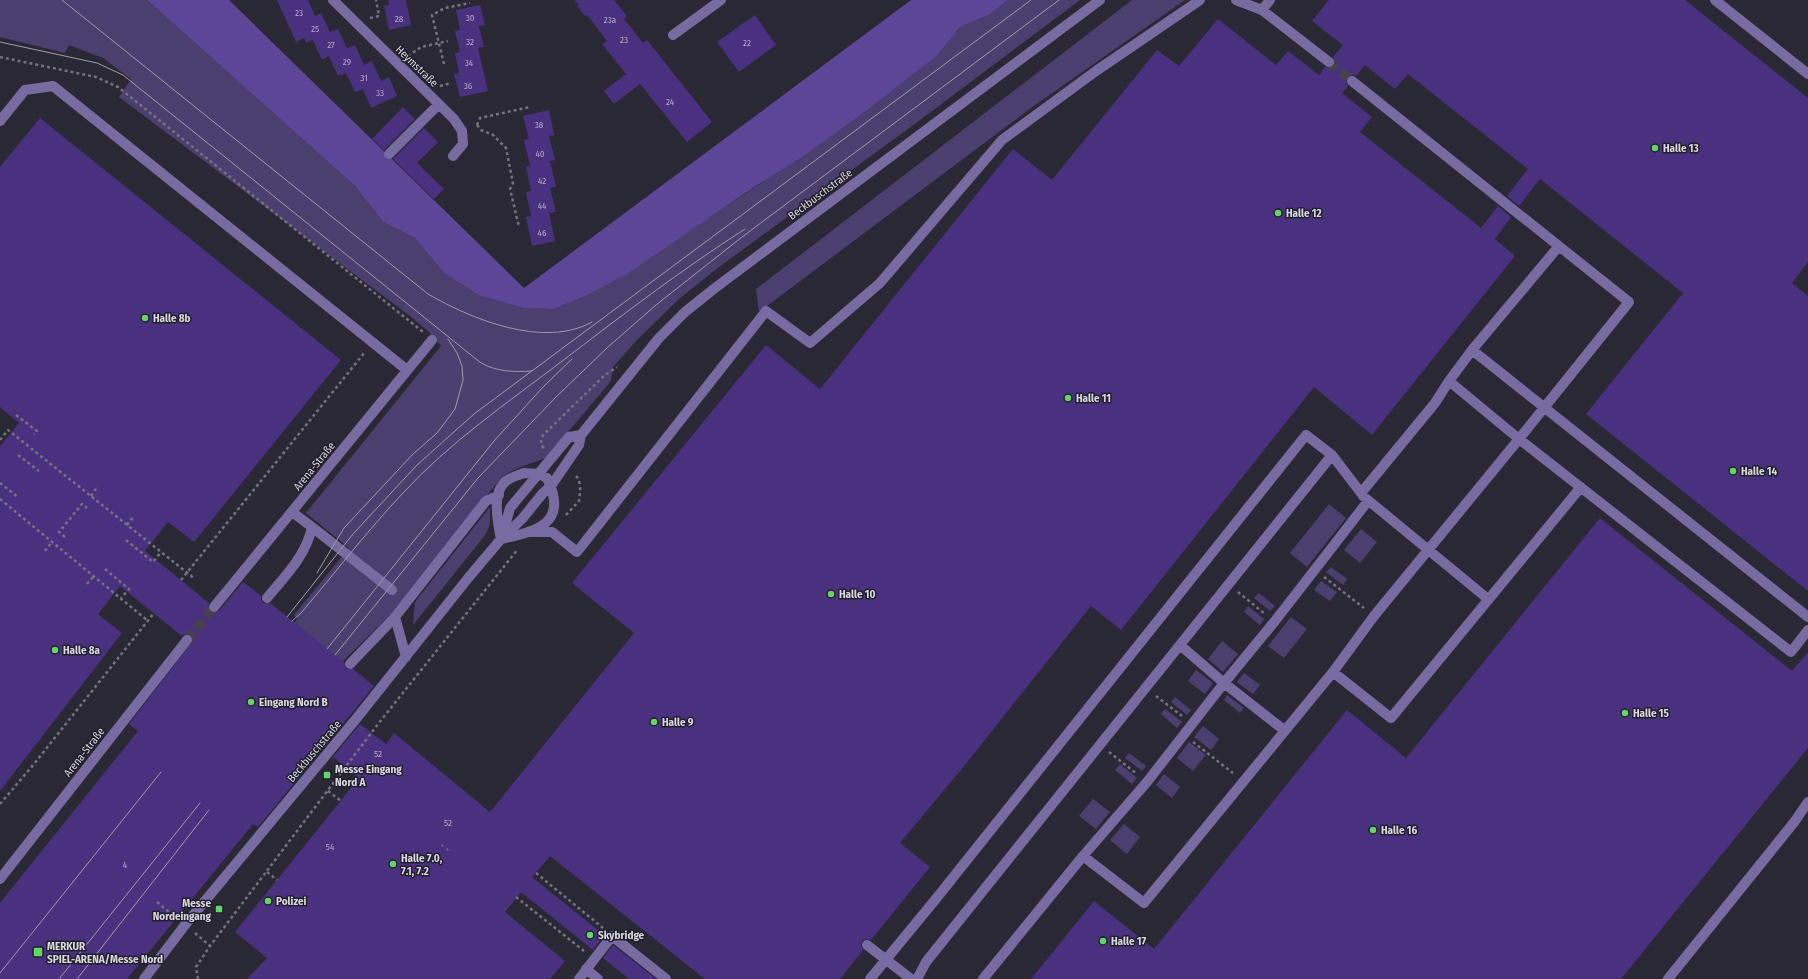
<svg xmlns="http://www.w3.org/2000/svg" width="1808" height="979" viewBox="0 0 1808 979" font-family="'Fira Sans Condensed',sans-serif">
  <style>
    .green { fill: #4b3f6f }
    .forest { fill: #5d4697 }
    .building { fill: #49317f }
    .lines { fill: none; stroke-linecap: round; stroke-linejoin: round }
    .minor-tunnel { stroke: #45424e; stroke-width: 10; stroke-dasharray: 10 5; stroke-linecap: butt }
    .path { stroke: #75737d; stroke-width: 2.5; stroke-dasharray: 3 3; stroke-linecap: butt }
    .minor { stroke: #786ba2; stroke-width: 10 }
    .tram { stroke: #9e9da6; stroke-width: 1 }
    .poi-dot { fill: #65d467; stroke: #211f2b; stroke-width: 1.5 }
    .labels { text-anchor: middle; stroke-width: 3; stroke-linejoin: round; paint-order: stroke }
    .number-label { font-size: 9px; fill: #b4adc6 }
    .street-label { font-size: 11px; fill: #d7d6de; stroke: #211f2b }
    .poi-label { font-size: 11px; font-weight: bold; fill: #d7d6de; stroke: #211f2b; text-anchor: start }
  </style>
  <rect width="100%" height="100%" fill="#2b2835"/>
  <path class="green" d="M 0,0 L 147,0 L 355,186 L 383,222 L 415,238 L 444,273 L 480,296 L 523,308 L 554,309 L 583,297 L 807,154 L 862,114 L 936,57 L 960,27 L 989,15 L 1008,0 L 1080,0 L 912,126 L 719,267 L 679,299 L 638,339 L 613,367 L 611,381 L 547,457 C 531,465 513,467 500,479 L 409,596 L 341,663 L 292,626 L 297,619 L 294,615 L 349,548 L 306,513 L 441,346 L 429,332 L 410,316 L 119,97 L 131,79 L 103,58 L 69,45 L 65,53 L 0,37 Z
    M 1132,0 L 1185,0 L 1031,108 L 759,312 L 756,289 Z
    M 1329,504 L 1346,518 L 1307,567 L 1290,553 Z
    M 490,507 L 490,524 L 486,534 L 413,625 L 415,602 Z
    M 1361,529 L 1377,542 L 1360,563 L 1344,550 Z
    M 1331,567 L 1347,579 L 1343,585 L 1326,572 Z
    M 1321,581 L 1337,592 L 1330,601 L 1314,590 Z
    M 1259,593 L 1275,606 L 1270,611 L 1254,598 Z
    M 1248,606 L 1264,619 L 1260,625 L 1244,612 Z
    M 1291,617 L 1307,629 L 1284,658 L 1268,646 Z
    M 1222,641 L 1238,654 L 1223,672 L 1208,659 Z
    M 1196,670 L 1213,683 L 1205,694 L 1188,681 Z
    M 1244,673 L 1260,685 L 1253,694 L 1237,682 Z
    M 1227,695 L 1244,708 L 1240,713 L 1224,700 Z
    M 1175,697 L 1191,710 L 1187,715 L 1171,702 Z
    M 1165,709 L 1182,722 L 1177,728 L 1161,714 Z
    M 1203,726 L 1219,739 L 1211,750 L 1194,737 Z
    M 1189,742 L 1206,755 L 1193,771 L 1177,758 Z
    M 1129,753 L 1146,766 L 1142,771 L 1125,758 Z
    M 1120,764 L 1137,778 L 1132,784 L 1115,770 Z
    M 1164,774 L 1180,787 L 1172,798 L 1156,785 Z
    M 1093,799 L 1110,812 L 1096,829 L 1079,816 Z
    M 1124,824 L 1140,837 L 1127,854 L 1110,840 Z"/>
  <path class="forest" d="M 147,0 L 229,0 L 524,288 L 911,0 L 1008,0 L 989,15 L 960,27 L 936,57 L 862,114 L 807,154 L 742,195 L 627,274 L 583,297 L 554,309 L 523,308 L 480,296 L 444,273 L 415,238 L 383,222 L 355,186 Z"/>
  <path class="building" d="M 277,0 L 308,0 L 315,16 L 321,13 L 330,32 L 338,29 L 347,48 L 355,45 L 364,65 L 372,61 L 381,81 L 389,77 L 397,96 L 371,108 L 363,89 L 355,92 L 346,73 L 338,76 L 329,56 L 322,60 L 313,40 L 306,43 L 304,38 L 296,42 Z
    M 388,0 L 406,0 L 411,25 L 389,30 L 384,6 L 389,5 Z
    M 574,0 L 614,0 L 627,16 L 624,19 L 643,43 L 647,40 L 712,122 L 687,142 L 640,84 L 614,104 L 604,91 L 626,74 L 602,44 L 607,41 L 587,15 L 585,16 L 577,6 L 578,4 Z
    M 1329,0 L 1685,0 L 1808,98 L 1808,262 L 1792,283 L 1808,296 L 1808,591 L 1586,414 L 1683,293 L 1540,179 L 1519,206 L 1507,196 L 1528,169 L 1408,74 L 1395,89 L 1365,65 L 1356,76 L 1353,75 L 1347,77 L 1346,80 L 1348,86 L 1342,93 L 1372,117 L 1360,132 L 1481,228 L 1498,206 L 1511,217 L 1495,239 L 1515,256 L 1372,435 L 1314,387 L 1121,630 L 1091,606 L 965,765 L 900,843 L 930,867 L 871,940 L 867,939 L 862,941 L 861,945 L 863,950 L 840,979 L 705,979 L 550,856 L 532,877 L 604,935 L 593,950 L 521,892 L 505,912 L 565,961 L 550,979 L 247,979 L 267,958 L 235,932 L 359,778 L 333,757 L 360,724 L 386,744 L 394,733 L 490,812 L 634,633 L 572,583 L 766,345 L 820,389 L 1013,149 L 1052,180 L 1157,50 L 1179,66 L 1218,19 L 1276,65 L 1288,51 L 1319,75 L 1325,67 L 1329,68 L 1334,66 L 1335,62 L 1333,57 L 1343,45 L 1312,21 Z
    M 480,5 L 485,25 L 479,26 L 484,47 L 478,48 L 488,91 L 460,97 L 454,74 L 459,73 L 455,53 L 460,52 L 455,31 L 460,30 L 456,10 Z
    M 755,15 L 776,45 L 739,72 L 717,42 Z
    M 403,107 L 415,119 L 384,150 L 372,139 Z
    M 549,110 L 554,135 L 549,136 L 555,160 L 550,161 L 556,187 L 550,188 L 556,212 L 549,213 L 555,241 L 532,246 L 526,217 L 531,216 L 526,192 L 531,191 L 526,167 L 530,166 L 524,140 L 529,139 L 523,116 Z
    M 40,118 L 341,360 L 194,542 L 168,522 L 145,551 L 209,603 L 208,609 L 213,613 L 219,611 L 243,582 L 261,596 L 261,600 L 263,603 L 270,603 L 344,662 L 346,669 L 353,669 L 374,686 L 258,827 L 253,824 L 127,979 L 0,979 L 0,903 L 138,731 L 129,724 L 193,641 L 191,635 L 185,634 L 182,636 L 120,586 L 98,614 L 122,633 L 0,791 L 0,446 L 19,423 L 0,407 L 0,167 Z
    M 424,128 L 438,142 L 417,163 L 444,189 L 434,199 L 393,159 Z
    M 1600,518 L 1792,671 L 1808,652 L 1808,748 L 1621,979 L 1031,979 L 1094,901 L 1154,949 L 1347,710 L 1406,758 Z
    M 613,945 L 656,979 L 629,979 L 603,958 Z"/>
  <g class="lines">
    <path class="minor-tunnel" d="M 1329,62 L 1352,81
      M 187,640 L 214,607"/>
    <path class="path" d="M 370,18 L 379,16 L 376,0
      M 408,56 L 421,47 L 448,41
      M 0,57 L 96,77 L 118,87 L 423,332
      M 444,64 L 432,15 L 445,8 L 470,3
      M 440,86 L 451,83
      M 477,125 L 481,130 L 493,135 L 506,148 L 513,183 L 510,189 L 519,227
      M 477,125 L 480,118 L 530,107
      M 16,415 L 37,431 L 34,434
      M 0,440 L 8,430 L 195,579
      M 544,448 L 542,446 L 541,440 L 543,435 L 605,375 L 617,367
      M 18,455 L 39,471
      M 0,483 L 18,497
      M 91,496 L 98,486
      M 0,499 L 148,621
      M 566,515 L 579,501 C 580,492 582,481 575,475
      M 127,525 L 134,516
      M 65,537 L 59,532 L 82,504 L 87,508
      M 126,540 L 153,562 L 161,552
      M 45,551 L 52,542
      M 105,569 L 129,589 L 121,598
      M 1324,577 L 1364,608
      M 181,580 L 365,352
      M 87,584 L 94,576
      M 1238,592 L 1265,614
      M 1156,696 L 1182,716
      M 1193,742 L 1233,773
      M 1109,752 L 1137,774
      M 328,791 L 341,801
      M 0,804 L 34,764 L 154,613
      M 442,846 L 443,845
      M 447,850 L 448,849
      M 267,872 L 277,880
      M 536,873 L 603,928
      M 516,897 L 584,951
      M 157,902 L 175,917
      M 195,933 L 210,946
      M 198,979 L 196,967 L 210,946 L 378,724 L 518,549"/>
    <path class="minor" d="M 333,0 L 454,119 L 462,131 L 463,144 L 453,156
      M 1236,0 L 1262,10
      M 1270,0 L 1262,10 L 1329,62
      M 1715,0 L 1808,74
      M 673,35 L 721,0
      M 1352,81 L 1629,302 L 1519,439 L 1449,381
      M 0,121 L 25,90 L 53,86 L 407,370
      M 389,154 L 439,104
      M 1472,350 L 1808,617
      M 524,473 L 539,474 L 547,478 C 569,523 538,531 501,539 C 498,523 491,493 506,481 C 511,477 518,475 524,473 Z
      M 1363,496 L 1488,599
      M 312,527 L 392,590
      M 528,532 L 552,532 L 577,552 L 766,311 L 810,343 L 880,283 L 1002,140 L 1096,71 L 1200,0
      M 502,537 L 510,508 L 569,437 L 581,435
      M 267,598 C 285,576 306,556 312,527 L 292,512
      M 214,607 L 432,340
      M 1180,645 L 1224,683 L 1284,730
      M 406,657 L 395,617 L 486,501 L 499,495
      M 350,664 L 395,617
      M 1333,672 L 1391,718 L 1581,487
      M 1083,856 L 1147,782 L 1224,683 L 1275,621 L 1368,501
      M 0,879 L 187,640
      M 867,945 L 911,979
      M 586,969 L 598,979
      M 144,979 L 185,925 L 356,719 L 469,577 L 501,539 L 522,519 L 543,493 L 551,486 L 579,445 L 581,435 L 659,338 L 685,312 L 715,288 L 1100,0
      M 579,979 L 612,936 L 666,979
      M 870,979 L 935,900 L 1306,435 L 1332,455
      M 917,979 L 926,962 L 1332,455 L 1361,493 L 1435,403 L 1449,381 L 1472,350 L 1559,246
      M 983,979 L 1083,856 L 1144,903 L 1333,672 L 1374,616 L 1519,439 L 1791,652 L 1808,630
      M 1668,979 L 1795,821 L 1808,802"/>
    <path class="tram" d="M 62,0 L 428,294 C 471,319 544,349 592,322
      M 0,42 L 97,63 L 123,75 L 481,363 C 498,372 513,372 532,371
      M 317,573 L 344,528 L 412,455 L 437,433 L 455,409 L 463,380 L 462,366 L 457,353 L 448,339
      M 287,617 L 353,534 L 417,465 L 474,414 L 1031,0
      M 292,621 L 301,613 C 335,573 367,531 403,493 C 449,443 507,403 561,362 C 621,316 681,270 745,229
      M 327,649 L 494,441 L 544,386 L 572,359
      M 335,655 L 478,478 L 556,397 L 608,347 L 656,305 L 742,237 L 1059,0
      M 0,973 L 161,772
      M 59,979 L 200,803
      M 77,979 L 209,810"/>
  </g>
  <g class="poi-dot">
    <circle cx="1655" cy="148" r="4"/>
    <circle cx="1278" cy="213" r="4"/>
    <circle cx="145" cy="318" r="4"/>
    <circle cx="1068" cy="398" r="4"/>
    <circle cx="1733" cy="471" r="4"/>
    <circle cx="831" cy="594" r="4"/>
    <circle cx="55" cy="650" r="4"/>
    <circle cx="251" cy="702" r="4"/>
    <circle cx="1625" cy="713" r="4"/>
    <circle cx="654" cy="722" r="4"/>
    <rect x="323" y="771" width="8" height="8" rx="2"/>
    <circle cx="1373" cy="830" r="4"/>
    <circle cx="393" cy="864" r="4"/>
    <circle cx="268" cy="901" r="4"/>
    <rect x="215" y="905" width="8" height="8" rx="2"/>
    <circle cx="590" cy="935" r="4"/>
    <circle cx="1103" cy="941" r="4"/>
    <rect x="33" y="947" width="10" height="10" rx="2"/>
  </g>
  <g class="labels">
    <g class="number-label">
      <text x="299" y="16">23</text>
      <text x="470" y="21">30</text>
      <text x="399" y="22">28</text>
      <text x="610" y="23">23a</text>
      <text x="315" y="32">25</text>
      <text x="624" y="43">23</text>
      <text x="470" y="45">32</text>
      <text x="747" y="46">22</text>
      <text x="331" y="48">27</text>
      <text x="347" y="65">29</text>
      <text x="469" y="66">34</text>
      <text x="364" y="81">31</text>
      <text x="468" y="89">36</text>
      <text x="380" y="96">33</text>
      <text x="670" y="105">24</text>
      <text x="539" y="128">38</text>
      <text x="540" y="157">40</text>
      <text x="542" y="184">42</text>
      <text x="542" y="209">44</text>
      <text x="542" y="236">46</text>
      <text x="378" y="757">52</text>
      <text x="448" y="826">52</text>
      <text x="330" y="850">54</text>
      <text x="125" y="868">4</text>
    </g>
    <g class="street-label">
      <text transform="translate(417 66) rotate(44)" y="4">Heymstraße</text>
      <text transform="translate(820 194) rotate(-37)" y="4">Beckbuschstraße</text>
      <text transform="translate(314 466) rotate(-51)" y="4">Arena-Straße</text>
      <text transform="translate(314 751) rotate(-50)" y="4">Beckbuschstraße</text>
      <text transform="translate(84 752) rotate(-52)" y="4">Arena-Straße</text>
    </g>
    <g class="poi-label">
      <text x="1663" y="152">Halle 13</text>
      <text x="1286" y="217">Halle 12</text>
      <text x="153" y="322">Halle 8b</text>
      <text x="1076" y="402">Halle 11</text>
      <text x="1741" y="475">Halle 14</text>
      <text x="839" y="598">Halle 10</text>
      <text x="63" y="654">Halle 8a</text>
      <text x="259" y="706">Eingang Nord B</text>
      <text x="1633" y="717">Halle 15</text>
      <text x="662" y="726">Halle 9</text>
      <text x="335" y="773">Messe Eingang<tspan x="335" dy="13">Nord A</tspan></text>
      <text x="1381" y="834">Halle 16</text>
      <text x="401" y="862">Halle 7.0,<tspan x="401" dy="13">7.1, 7.2</tspan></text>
      <text x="276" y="905">Polizei</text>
      <text x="211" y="907" text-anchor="end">Messe<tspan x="211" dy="13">Nordeingang</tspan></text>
      <text x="598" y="939">Skybridge</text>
      <text x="1111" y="945">Halle 17</text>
      <text x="47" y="950">MERKUR<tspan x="47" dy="13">SPIEL-ARENA/Messe Nord</tspan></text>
    </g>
  </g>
</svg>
